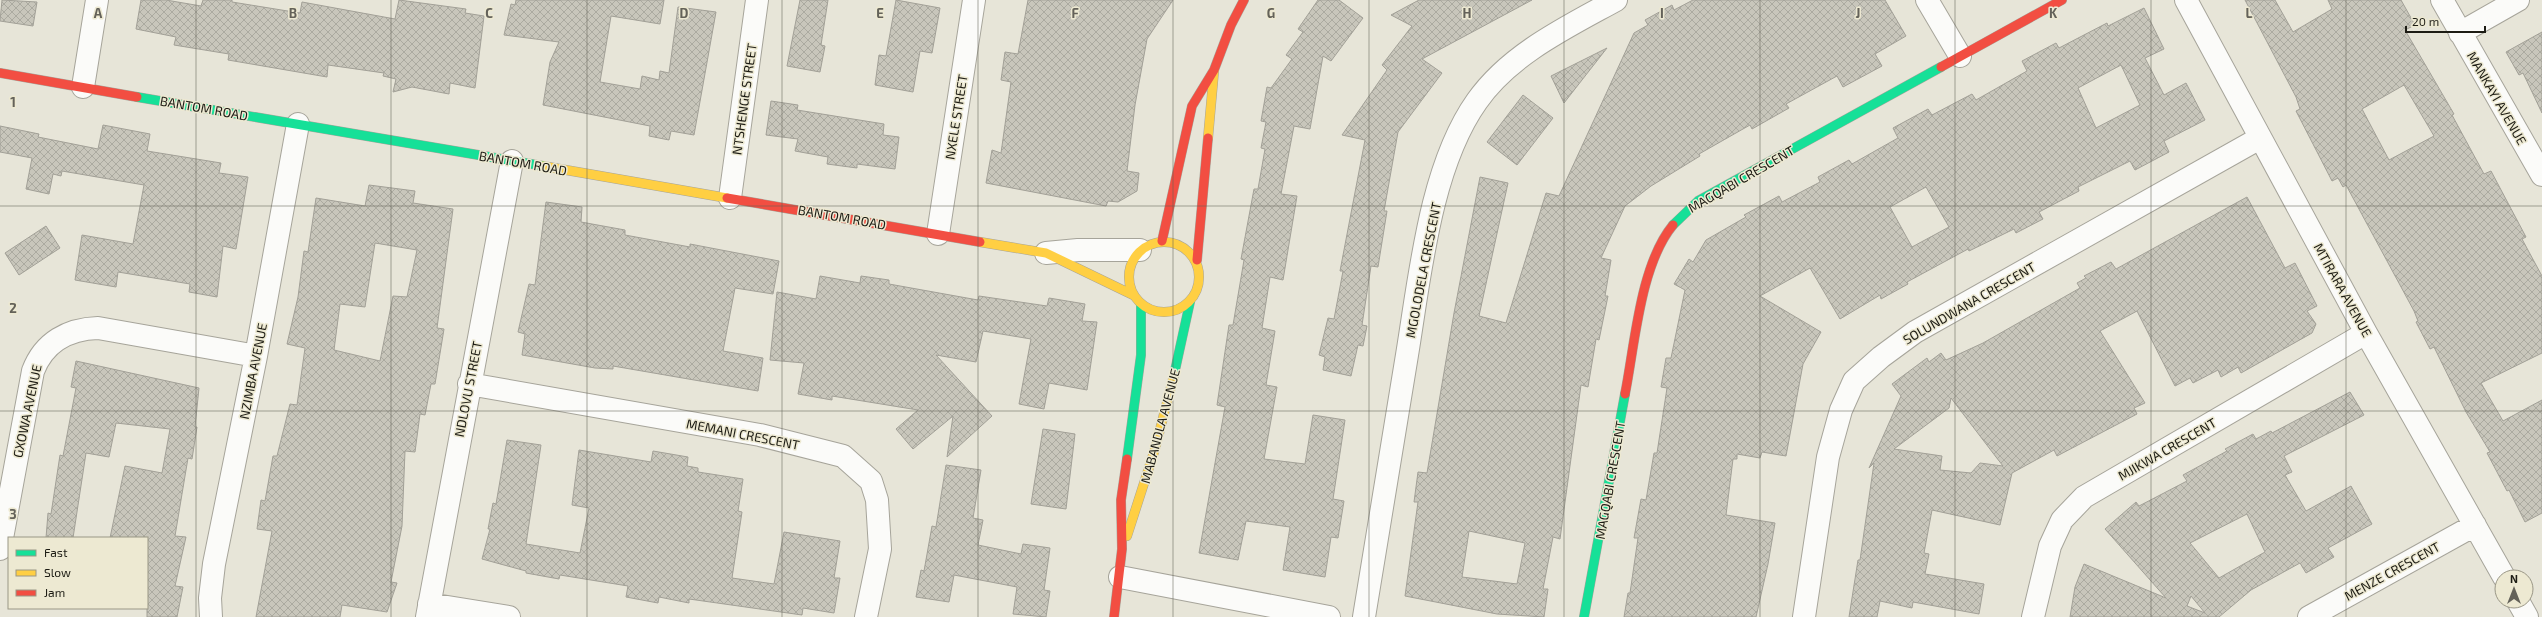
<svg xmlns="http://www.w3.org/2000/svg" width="2542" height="617" viewBox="0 0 2542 617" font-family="'Exo 2',sans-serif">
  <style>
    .building { fill: url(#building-cross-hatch); stroke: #a2a097; fill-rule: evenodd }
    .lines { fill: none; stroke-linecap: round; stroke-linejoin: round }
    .street-casing { stroke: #a6a49a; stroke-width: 24 }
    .fast-casing { stroke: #a6a49a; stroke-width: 10 }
    .slow-casing { stroke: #a6a49a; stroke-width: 10 }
    .jam-casing { stroke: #a6a49a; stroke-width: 10 }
    .street { stroke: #fbfbf9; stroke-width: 22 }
    .fast { stroke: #16e098; stroke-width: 9 }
    .slow { stroke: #ffcf43; stroke-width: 9 }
    .jam { stroke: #f24e42; stroke-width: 9 }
    .grid { fill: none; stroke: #646259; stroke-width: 1; stroke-opacity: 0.55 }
    .labels { text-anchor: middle; stroke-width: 3; stroke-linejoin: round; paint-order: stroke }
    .street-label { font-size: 13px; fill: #1d1c14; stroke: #ede9d2 }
    .grid-label { font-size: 13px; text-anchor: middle; font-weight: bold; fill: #646259; stroke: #ede9d2; stroke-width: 3; stroke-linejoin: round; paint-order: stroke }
  </style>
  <defs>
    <pattern id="building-cross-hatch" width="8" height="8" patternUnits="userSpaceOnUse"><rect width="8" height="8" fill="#c8c6bb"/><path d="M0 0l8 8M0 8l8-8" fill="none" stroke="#abaaa0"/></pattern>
  </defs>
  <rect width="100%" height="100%" fill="#e7e5d8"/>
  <path class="building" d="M 2,0 L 37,2 L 33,26 L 0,21 Z
    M 141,0 L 166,0 L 201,6 L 203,0 L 232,0 L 232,2 L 300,13 L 302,2 L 395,19 L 399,0 L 466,9 L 465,13 L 484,16 L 475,88 L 450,83 L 449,94 L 412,87 L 393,92 L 396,79 L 383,76 L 384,73 L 328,65 L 327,77 L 228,60 L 229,54 L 174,45 L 176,37 L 136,29 Z
    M 516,0 L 664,0 L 660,24 L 611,16 L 600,82 L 640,89 L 642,76 L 659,80 L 660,71 L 669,73 L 678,7 L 716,12 L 694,135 L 671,131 L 669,140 L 649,136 L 650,126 L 543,105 L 550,62 L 559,42 L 504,35 L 511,4 L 515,5 Z
    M 800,0 L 828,0 L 821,45 L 825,46 L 820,72 L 787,66 Z
    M 896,0 L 940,8 L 932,53 L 920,51 L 913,92 L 875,85 L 879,55 L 886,56 Z
    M 1028,0 L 1173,0 L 1147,39 L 1135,105 L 1127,171 L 1139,173 L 1137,191 L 1118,202 L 1108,201 L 1106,206 L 986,183 L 992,150 L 1001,153 L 1011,82 L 1001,80 L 1005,52 L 1018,54 Z
    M 1318,0 L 1339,0 L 1363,18 L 1331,61 L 1323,56 L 1310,129 L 1294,126 L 1281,194 L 1297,196 L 1283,280 L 1270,277 L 1262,328 L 1275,331 L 1266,385 L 1277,387 L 1264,459 L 1305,464 L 1313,415 L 1345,420 L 1333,499 L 1344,501 L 1338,538 L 1331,537 L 1325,577 L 1283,570 L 1290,527 L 1246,521 L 1238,560 L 1199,553 L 1225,407 L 1217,405 L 1229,325 L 1233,325 L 1244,260 L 1241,259 L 1254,189 L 1258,189 L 1265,149 L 1261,148 L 1266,122 L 1261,121 L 1267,87 L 1271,88 L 1292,59 L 1286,55 L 1303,32 L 1298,29 Z
    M 1419,0 L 1532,0 L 1422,59 L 1442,73 L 1398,132 L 1384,211 L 1387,211 L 1378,267 L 1371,266 L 1362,325 L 1367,326 L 1363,346 L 1358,345 L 1351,376 L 1323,370 L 1325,357 L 1319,355 L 1328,318 L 1334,319 L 1343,271 L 1340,271 L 1365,140 L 1342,135 L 1387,70 L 1382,65 L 1412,26 L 1391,15 Z
    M 1693,0 L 1885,0 L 1906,36 L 1875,54 L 1882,66 L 1843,87 L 1837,76 L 1786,104 L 1789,108 L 1752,129 L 1750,125 L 1699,154 L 1700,156 L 1651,186 L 1625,206 L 1601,258 L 1611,260 L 1605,296 L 1608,296 L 1599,340 L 1596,339 L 1588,387 L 1581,385 L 1560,539 L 1553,537 L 1543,589 L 1548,589 L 1544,617 L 1497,614 L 1405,596 L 1418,502 L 1414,502 L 1418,472 L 1427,473 L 1454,313 L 1480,177 L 1508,183 L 1479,316 L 1506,323 L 1546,193 L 1559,196 L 1634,33 L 1648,25 L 1645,20 L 1672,5 L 1674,10 ZM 1469,531 L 1525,543 L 1517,584 L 1462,577 Z
    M 2245,0 L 2275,0 L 2293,32 L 2332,9 L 2328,0 L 2401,0 L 2415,25 L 2405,30 L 2454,114 L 2452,115 L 2484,174 L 2491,171 L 2526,237 L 2522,239 L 2542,276 L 2542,353 L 2481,383 L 2503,421 L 2542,400 L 2542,513 L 2525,522 L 2509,490 L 2507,491 L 2487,453 L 2490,452 L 2466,412 L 2434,347 L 2430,349 L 2416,322 L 2418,321 L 2414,311 L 2346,185 L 2343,187 L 2338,178 L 2332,181 L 2296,111 L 2300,109 L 2296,97 ZM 2404,85 L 2434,136 L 2389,160 L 2362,109 Z
    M 2144,8 L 2164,49 L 2145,58 L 2164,95 L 2186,83 L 2205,120 L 2164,141 L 2169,152 L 2135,170 L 2130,161 L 2078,187 L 2079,191 L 2039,212 L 2043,219 L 2016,233 L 2014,229 L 1969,251 L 1968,249 L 1907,282 L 1908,284 L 1881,299 L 1880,295 L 1840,319 L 1810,268 L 1760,296 L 1821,332 L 1803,364 L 1786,456 L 1762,452 L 1760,458 L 1737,454 L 1737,459 L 1733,459 L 1726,515 L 1775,523 L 1768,564 L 1756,617 L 1624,617 L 1628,593 L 1630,593 L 1638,538 L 1634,538 L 1641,499 L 1646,500 L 1654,453 L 1657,453 L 1667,388 L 1661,387 L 1666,358 L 1671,358 L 1685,290 L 1674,284 L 1689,259 L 1693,262 L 1706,240 L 1746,217 L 1744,215 L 1779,196 L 1782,202 L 1820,182 L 1818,177 L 1849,160 L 1852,164 L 1898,138 L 1893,128 L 1928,109 L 1932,115 L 1972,94 L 1976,100 L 2027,71 L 2022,61 L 2056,43 L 2059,48 L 2107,23 L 2108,26 ZM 2121,65 L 2140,105 L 2096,128 L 2078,88 ZM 1926,187 L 1949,227 L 1912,247 L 1890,207 Z
    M 2542,32 L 2542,113 L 2523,73 L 2519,75 L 2506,52 Z
    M 1607,48 L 1564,103 L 1551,76 Z
    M 1523,95 L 1553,118 L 1517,165 L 1487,142 Z
    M 771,101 L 798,105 L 797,110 L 884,124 L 883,135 L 899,137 L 895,169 L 857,164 L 857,168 L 827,164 L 828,157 L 795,151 L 798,139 L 766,135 Z
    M 103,125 L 150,134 L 147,151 L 221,163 L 219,173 L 248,177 L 236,249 L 223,246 L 217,297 L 189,292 L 190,284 L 118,272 L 116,287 L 75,280 L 82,235 L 133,244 L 144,185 L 62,171 L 61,176 L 53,174 L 49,194 L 26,189 L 32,158 L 0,152 L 0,126 L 39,134 L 38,137 L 98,149 Z
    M 369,185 L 415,191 L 413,203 L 453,209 L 437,328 L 444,329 L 435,384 L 431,384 L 425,415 L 420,414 L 415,452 L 405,451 L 402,526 L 391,582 L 397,583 L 387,612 L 342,605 L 340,617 L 256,617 L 272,531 L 257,529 L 261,500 L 265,501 L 273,456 L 277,456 L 290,404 L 297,405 L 305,348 L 287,344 L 298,297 L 304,251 L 308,252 L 316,198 L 365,206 ZM 375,243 L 417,250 L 407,297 L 393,296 L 380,361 L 334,350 L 340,304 L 365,307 Z
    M 2247,197 L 2285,268 L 2295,263 L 2317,306 L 2307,311 L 2316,324 L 2312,333 L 2241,373 L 2238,367 L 2221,377 L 2218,370 L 2193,383 L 2190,378 L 2175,386 L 2137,311 L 2100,331 L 2145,403 L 2134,408 L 2137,414 L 2057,456 L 2054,450 L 2012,473 L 2000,525 L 1932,510 L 1924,553 L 1929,554 L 1925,574 L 1984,584 L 1979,614 L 1913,602 L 1912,608 L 1880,601 L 1877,617 L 1849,617 L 1858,560 L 1860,560 L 1874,463 L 1869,468 L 1901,396 L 1892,384 L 1927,358 L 1929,362 L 1941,353 L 1946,360 L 1983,343 L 2080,288 L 2077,283 L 2086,278 L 2084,276 L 2111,262 L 2116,269 ZM 1951,398 L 1996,457 L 2003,466 L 1980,463 L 1971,473 L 1940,470 L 1942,456 L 1894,449 L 1949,408 Z
    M 546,202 L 582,207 L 581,222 L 625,230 L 625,235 L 690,247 L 690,244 L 779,261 L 773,294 L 735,288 L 723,351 L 763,358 L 758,391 L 613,366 L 613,369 L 595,368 L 522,355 L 525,334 L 518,332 L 529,284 L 535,285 Z
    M 46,226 L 60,248 L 19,275 L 5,253 Z
    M 820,276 L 860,283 L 861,276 L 889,280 L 889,284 L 978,300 L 979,296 L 1047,306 L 1049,298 L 1085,304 L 1082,321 L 1097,322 L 1087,390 L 1049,383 L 1044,409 L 1019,404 L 1031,339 L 983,331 L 976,362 L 936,355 L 992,416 L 947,457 L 953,416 L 913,449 L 896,429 L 918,410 L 832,396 L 832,400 L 798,394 L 804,363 L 770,360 L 777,292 L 816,299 Z
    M 76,361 L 199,388 L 195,427 L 197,427 L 192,459 L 188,458 L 175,536 L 186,537 L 175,586 L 183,587 L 177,617 L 147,617 L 147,538 L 110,538 L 125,466 L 162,473 L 170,429 L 116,423 L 109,457 L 86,453 L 73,538 L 46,538 L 48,513 L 51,514 L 60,455 L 63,456 L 76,388 L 71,387 Z
    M 2350,392 L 2364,415 L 2284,456 L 2292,472 L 2285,475 L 2306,511 L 2351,486 L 2372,524 L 2328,548 L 2334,557 L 2306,573 L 2300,563 L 2251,590 L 2219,617 L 2070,617 L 2075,587 L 2084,564 L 2166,598 L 2105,529 L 2136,502 L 2139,506 L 2187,481 L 2183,475 L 2227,451 L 2225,449 L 2253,434 L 2256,439 L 2271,431 L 2272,433 ZM 2247,514 L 2265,552 L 2219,578 L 2190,543 ZM 2191,596 L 2205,613 L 2187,606 Z
    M 1043,429 L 1075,434 L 1066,509 L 1031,504 Z
    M 507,440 L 541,445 L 526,544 L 580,553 L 589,508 L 572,505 L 579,450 L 651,462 L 653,451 L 688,457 L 687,466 L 698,468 L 698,472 L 743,479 L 738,511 L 742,512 L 732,578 L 774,584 L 784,532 L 840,541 L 834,578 L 840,578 L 834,613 L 803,608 L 802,615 L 689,599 L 689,603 L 659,597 L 658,603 L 626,597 L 628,586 L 560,575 L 559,579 L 526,573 L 526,571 L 482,559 L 490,529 L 488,529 L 493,503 L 496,504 Z
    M 946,465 L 981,470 L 973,518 L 983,520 L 978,545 L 1021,554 L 1023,544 L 1050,548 L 1044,590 L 1050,591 L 1046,617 L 1013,614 L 1017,587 L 954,575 L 949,602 L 916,597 L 921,570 L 924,571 L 932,526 L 936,527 Z"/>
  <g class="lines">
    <defs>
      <path id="street" d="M 1927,0 L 1960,56
        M 2186,0 L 2366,333 L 2504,577
        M 2442,0 L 2542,175
        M 2460,33 L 2518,0
        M 83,87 L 97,0
        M 730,198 L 757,0
        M 938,234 L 974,0
        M 1046,253 L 1078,250 L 1140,250
        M 469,384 L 760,435 L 843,456 L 871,481 L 877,500 L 880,549 L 866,617
        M 0,549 L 33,371 C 44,342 68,329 98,328 L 256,356
        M 1120,577 L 1329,617
        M 2518,601 L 2527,617
        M 429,604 L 509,617
        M 211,617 L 210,598 L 214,564 L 256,356 L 298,124
        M 427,617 L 512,161
        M 1364,617 C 1378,530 1393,442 1407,355 C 1420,276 1430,167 1477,101 C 1510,54 1567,27 1616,0
        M 1804,617 L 1828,457 L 1841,410 L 1854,381 L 1881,357 L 1915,332 L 2260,138
        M 2033,617 L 2050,546 L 2062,520 L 2084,497 L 2366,333
        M 2309,617 L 2475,525"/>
      <path id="fast" d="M 137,97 L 543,166
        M 1673,225 L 1698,201 L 1941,67
        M 1174,375 L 1190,302
        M 1127,459 L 1141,355 L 1141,305
        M 1584,617 L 1625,394"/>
      <path id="slow" d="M 1208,138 L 1214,71
        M 543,166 L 727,198
        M1129 277a35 35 0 1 1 70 0a35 35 0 1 1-70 0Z
        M 980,242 L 1046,253 L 1133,295
        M 1127,536 L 1155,449 L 1174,375"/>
      <path id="jam" d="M 1941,67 L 2062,0
        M 0,73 L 137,97
        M 727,198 L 980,242
        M 1162,241 L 1192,106 L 1214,70 L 1231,25 L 1244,0
        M 1197,260 L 1208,138
        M 1625,394 C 1635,344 1640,265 1673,225
        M 1114,617 L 1122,549 L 1121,500 L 1127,459"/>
    </defs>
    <use href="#street" class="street-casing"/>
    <use href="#fast" class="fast-casing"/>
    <use href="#slow" class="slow-casing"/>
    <use href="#jam" class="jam-casing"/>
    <use href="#street" class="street"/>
    <use href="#fast" class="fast"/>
    <use href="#slow" class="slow"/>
    <use href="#jam" class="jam"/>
  </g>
  <path class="grid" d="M 196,0 L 196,617M 391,0 L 391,617M 587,0 L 587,617M 782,0 L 782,617M 978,0 L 978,617M 1173,0 L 1173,617M 1369,0 L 1369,617M 1564,0 L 1564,617M 1760,0 L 1760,617M 1955,0 L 1955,617M 2151,0 L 2151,617M 2346,0 L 2346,617M 0,206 L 2542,206M 0,411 L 2542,411"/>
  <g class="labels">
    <g class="street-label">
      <text transform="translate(2497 98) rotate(60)" y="5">MANKAYI AVENUE</text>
      <text transform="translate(744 99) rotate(-82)" y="5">NTSHENGE STREET</text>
      <text transform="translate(204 108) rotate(10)" y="5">BANTOM ROAD</text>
      <text transform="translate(956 117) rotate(-81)" y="5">NXELE STREET</text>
      <text transform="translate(523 163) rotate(10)" y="5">BANTOM ROAD</text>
      <text transform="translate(1741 179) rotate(-30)" y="5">MAGQABI CRESCENT</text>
      <text transform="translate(842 217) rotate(10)" y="5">BANTOM ROAD</text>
      <text transform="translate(1423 270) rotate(-79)" y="5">MGOLODELA CRESCENT</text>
      <text transform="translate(2343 290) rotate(61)" y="5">MTIRARA AVENUE</text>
      <text transform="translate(1969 303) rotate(-30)" y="5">SOLUNDWANA CRESCENT</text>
      <text transform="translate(253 371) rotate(-79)" y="5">NZIMBA AVENUE</text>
      <text transform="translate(468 389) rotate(-79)" y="5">NDLOVU STREET</text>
      <text transform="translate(27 411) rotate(-78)" y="5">GXOWA AVENUE</text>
      <text transform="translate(1160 426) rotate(-75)" y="5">MABANDLA AVENUE</text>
      <text transform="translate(743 434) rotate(11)" y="5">MEMANI CRESCENT</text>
      <text transform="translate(2167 449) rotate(-30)" y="5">MJIKWA CRESCENT</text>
      <text transform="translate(1610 480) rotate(-80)" y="5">MAGQABI CRESCENT</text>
      <text transform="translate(2392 571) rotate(-29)" y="5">MENZE CRESCENT</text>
    </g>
  </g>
  <g class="grid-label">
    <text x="98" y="18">A</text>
    <text x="293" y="18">B</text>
    <text x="489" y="18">C</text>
    <text x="684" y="18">D</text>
    <text x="880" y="18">E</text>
    <text x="1075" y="18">F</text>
    <text x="1271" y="18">G</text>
    <text x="1467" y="18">H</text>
    <text x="1662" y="18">I</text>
    <text x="1858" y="18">J</text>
    <text x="2053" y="18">K</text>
    <text x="2249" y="18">L</text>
    <text x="13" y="107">1</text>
    <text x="13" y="313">2</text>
    <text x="13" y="519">3</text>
  </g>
  <rect x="8" y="537" width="140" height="72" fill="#ede9d2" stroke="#9a9786"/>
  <rect x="16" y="550" width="20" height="6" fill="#16e098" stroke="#9a9786"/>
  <text x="44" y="557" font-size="12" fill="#1d1c14">Fast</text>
  <rect x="16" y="570" width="20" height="6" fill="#ffcf43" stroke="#9a9786"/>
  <text x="44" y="577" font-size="12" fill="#1d1c14">Slow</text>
  <rect x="16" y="590" width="20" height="6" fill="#f24e42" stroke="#9a9786"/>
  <text x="44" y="597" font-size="12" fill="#1d1c14">Jam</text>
  <g transform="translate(2514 589)"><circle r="19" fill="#ede9d2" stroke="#9a9786"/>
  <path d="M0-3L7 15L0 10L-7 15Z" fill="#646259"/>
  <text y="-6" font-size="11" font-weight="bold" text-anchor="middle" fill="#1d1c14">N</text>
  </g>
  <path d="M2406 26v6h79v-6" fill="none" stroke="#1d1c14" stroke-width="2"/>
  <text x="2412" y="26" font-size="12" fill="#1d1c14" stroke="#ede9d2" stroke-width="3" paint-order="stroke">20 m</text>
</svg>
